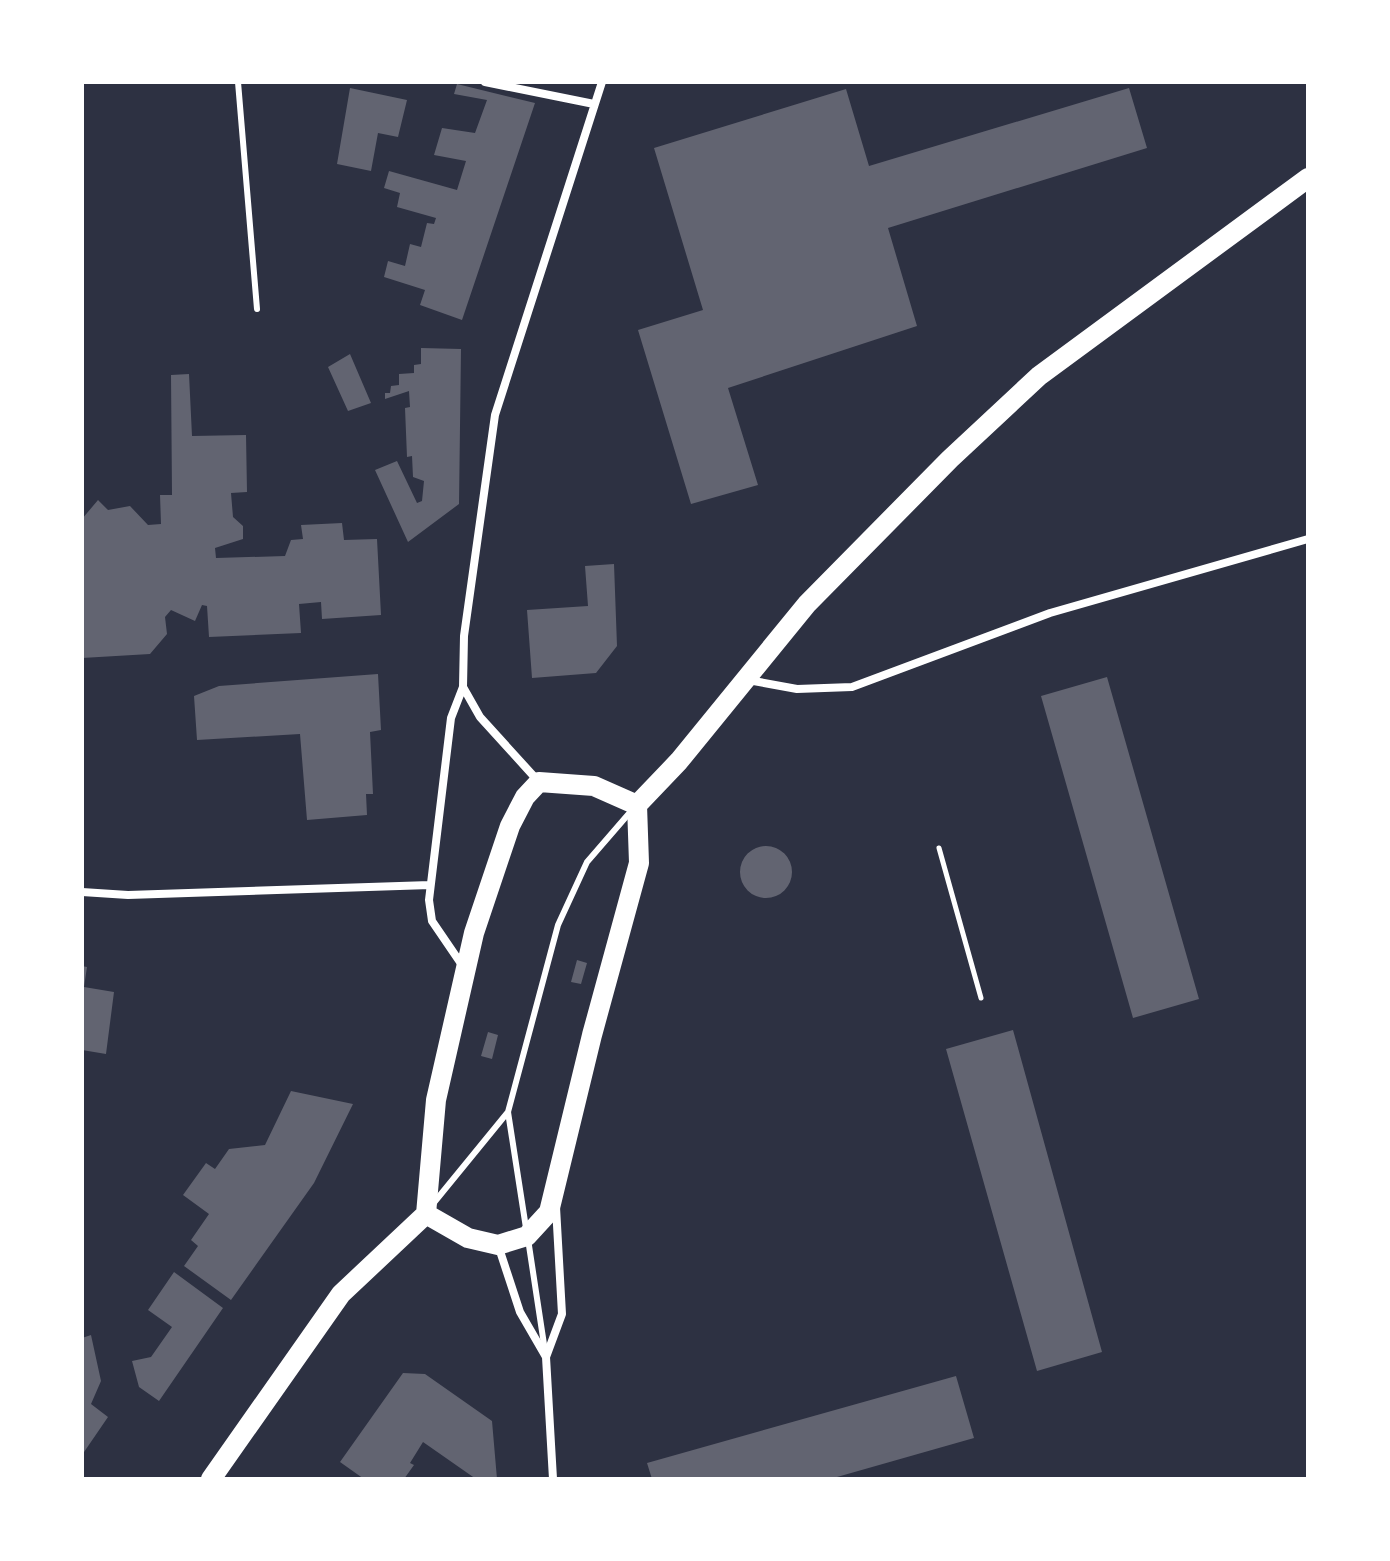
<svg xmlns="http://www.w3.org/2000/svg" width="1390" height="1561" viewBox="0 0 1390 1561" font-family="Quicksand,sans-serif">
  <style>
    .building { fill: #626471 }
    .lines { fill: none; stroke-linecap: round; stroke-linejoin: round }
    .path { stroke: #fff; stroke-width: 5 }
    .service { stroke: #fff; stroke-width: 6 }
    .minor { stroke: #fff; stroke-width: 8 }
    .primary { stroke: #fff; stroke-width: 20 }
  </style>
  <rect width="100%" height="100%" fill="#2d3142"/>
  <path class="building" d="M 457,84 L 535,103 L 462,320 L 420,305 L 425,290 L 384,277 L 388,261 L 405,266 L 410,244 L 421,247 L 427,223 L 434,224 L 436,218 L 397,207 L 400,193 L 384,188 L 389,171 L 457,190 L 466,161 L 434,155 L 442,128 L 475,133 L 487,100 L 454,94 Z
    M 350,88 L 407,100 L 398,137 L 378,133 L 371,171 L 337,164 Z
    M 1129,88 L 1147,148 L 888,228 L 917,326 L 728,388 L 758,485 L 691,504 L 638,330 L 703,310 L 654,148 L 846,89 L 869,166 Z
    M 421,348 L 461,349 L 459,504 L 408,542 L 375,470 L 397,461 L 417,503 L 422,501 L 424,481 L 413,477 L 412,456 L 407,457 L 405,408 L 410,407 L 409,391 L 385,399 L 385,393 L 390,393 L 391,386 L 399,385 L 399,374 L 414,373 L 414,365 L 421,364 Z
    M 350,354 L 371,403 L 348,411 L 328,367 Z
    M 189,374 L 192,436 L 246,435 L 247,492 L 231,493 L 233,517 L 243,526 L 243,539 L 215,548 L 216,558 L 285,556 L 291,540 L 303,539 L 301,525 L 342,523 L 344,540 L 377,539 L 381,615 L 322,619 L 321,602 L 299,604 L 301,633 L 209,637 L 207,606 L 202,605 L 195,621 L 171,610 L 165,617 L 167,634 L 150,654 L 82,658 L 82,519 L 98,500 L 108,510 L 130,506 L 148,525 L 161,524 L 160,495 L 172,495 L 171,375 Z
    M 614,564 L 617,646 L 596,673 L 532,678 L 527,610 L 588,606 L 585,566 Z
    M 378,674 L 381,730 L 370,732 L 373,794 L 366,794 L 367,815 L 307,820 L 300,734 L 197,740 L 194,696 L 219,686 Z
    M 1107,677 L 1199,999 L 1133,1018 L 1041,696 Z
    M740 872a26 26 0 1 1 52 0a26 26 0 1 1-52 0Z
    M 577,960 L 587,963 L 581,984 L 571,982 Z
    M 82,966 L 87,967 L 84,987 L 114,992 L 106,1054 L 82,1050 Z
    M 1013,1030 L 1102,1352 L 1037,1371 L 946,1049 Z
    M 488,1032 L 498,1035 L 492,1059 L 481,1056 Z
    M 291,1091 L 353,1104 L 314,1183 L 231,1300 L 184,1266 L 198,1246 L 191,1240 L 209,1214 L 183,1195 L 206,1163 L 215,1169 L 229,1149 L 265,1145 Z
    M 174,1272 L 223,1308 L 159,1401 L 139,1387 L 132,1361 L 151,1357 L 172,1327 L 148,1310 Z
    M 91,1335 L 101,1381 L 91,1404 L 108,1417 L 82,1455 L 82,1338 Z
    M 403,1373 L 425,1374 L 492,1421 L 497,1479 L 476,1479 L 423,1442 L 410,1463 L 414,1465 L 404,1479 L 364,1479 L 340,1462 Z
    M 956,1376 L 974,1438 L 830,1479 L 652,1479 L 647,1463 Z"/>
  <g class="lines">
    <path class="path" d="M 939,848 L 981,998"/>
    <path class="service" d="M 238,82 L 257,309
      M 432,1205 L 508,1112
      M 526,1228 L 508,1112 L 558,925 L 587,862 L 632,810
      M 528,1239 L 545,1351"/>
    <path class="minor" d="M 485,82 L 594,104
      M 748,680 L 797,689 L 852,687 L 1050,613 L 1308,539
      M 463,687 L 480,717 L 539,782
      M 82,892 L 128,895 L 430,885
      M 462,965 L 432,921 L 429,900 L 451,718 L 463,687 L 464,636 L 495,415 L 602,82
      M 498,1245 L 520,1312 L 546,1357
      M 553,1479 L 546,1357 L 562,1314 L 556,1207"/>
    <path class="primary" d="M 426,1214 L 468,1238 L 498,1245 L 527,1236 L 549,1212 L 592,1035 L 639,863 L 637,805 L 679,761 L 807,604 L 950,459 L 1039,376 L 1308,178
      M 211,1479 L 341,1294 L 426,1214 L 436,1100 L 474,933 L 510,826 L 525,797 L 539,782 L 594,786 L 637,805"/>
  </g>
  <rect width="1390" height="1561" fill="none" stroke="#ffffff" stroke-width="168"/>
</svg>
